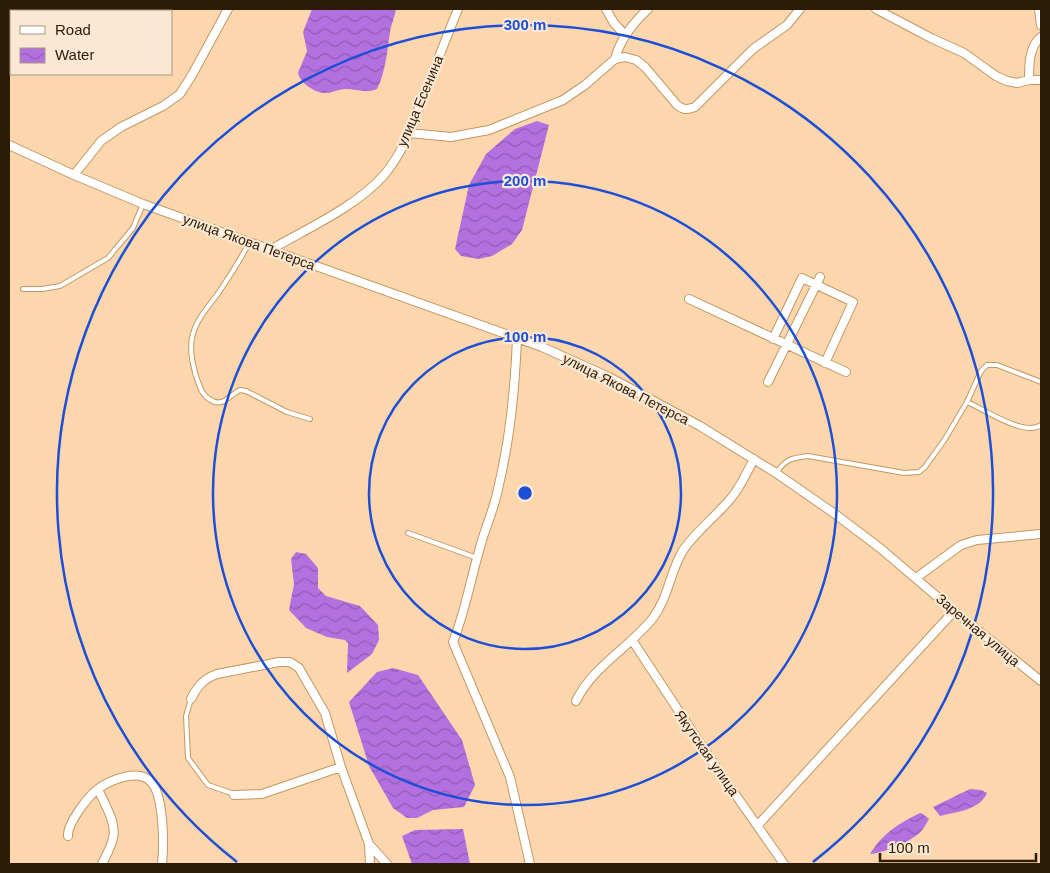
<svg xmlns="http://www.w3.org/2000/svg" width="1050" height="873" viewBox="0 0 1050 873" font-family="Helvetica,sans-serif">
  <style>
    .water { fill: url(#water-waves) }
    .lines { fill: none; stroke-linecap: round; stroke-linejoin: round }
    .lane-casing { stroke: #c39763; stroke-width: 6 }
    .street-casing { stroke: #c39763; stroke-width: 10 }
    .lane { stroke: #fff; stroke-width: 4 }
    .street { stroke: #fff; stroke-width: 8 }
    .ring { fill: none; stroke: #1d4ed8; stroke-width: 2.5 }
    .labels { text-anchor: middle; stroke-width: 4.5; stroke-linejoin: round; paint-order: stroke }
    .street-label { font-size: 14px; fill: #2c1b06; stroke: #fbe8d3 }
    .centre { fill: #1d4ed8; stroke: #fbe8d3; stroke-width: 2.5 }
    .ring-label { font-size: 15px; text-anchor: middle; font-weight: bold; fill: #1d4ed8; stroke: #fbe8d3; stroke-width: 4.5; stroke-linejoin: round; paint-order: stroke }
  </style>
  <defs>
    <pattern id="water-waves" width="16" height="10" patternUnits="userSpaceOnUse" patternTransform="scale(1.25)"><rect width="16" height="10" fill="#b271df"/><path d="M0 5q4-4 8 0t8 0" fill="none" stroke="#915cb3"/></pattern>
  </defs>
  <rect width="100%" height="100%" fill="#fcd7ad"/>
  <path class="water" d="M 312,9 L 396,9 C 395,17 391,24 390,32 C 387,51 386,71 377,89 C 365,94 357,89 345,89 C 339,89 332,93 325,93 C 315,93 300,83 298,73 L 307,51 L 303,32 Z
    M 537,121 L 549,125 L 522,230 L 512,244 L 492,256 L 479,259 L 461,256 L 455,249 L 469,185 L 486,154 L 515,129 Z
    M 296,552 L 306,554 L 318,568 L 318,588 L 326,596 L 360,606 L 378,625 L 379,640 L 372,654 L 347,673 L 348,643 L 345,640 L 327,637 L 306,628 L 289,610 L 294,584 L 291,559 Z
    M 393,668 L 418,675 L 462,740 L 475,785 L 464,807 L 433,810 L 417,818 L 407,818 L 393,808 L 369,766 L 349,702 L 377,672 Z
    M 970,789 L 981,790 L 987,793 C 980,810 956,812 940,816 L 933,807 Z
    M 920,813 L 923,814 L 929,819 C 927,822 925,826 923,829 C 914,841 884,853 870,854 C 883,833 898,824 920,813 Z
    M 463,829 L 470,864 L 412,864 L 402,836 L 415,830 Z"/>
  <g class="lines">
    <defs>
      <path id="lane" d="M 249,243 C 240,260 230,276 219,292 C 210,305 197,318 193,334 C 188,349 194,373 200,387 C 203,396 214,406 224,401 C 229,398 234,393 240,390 L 246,391 L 287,412 L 310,419
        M 23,289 L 42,289 L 60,286 L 108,258 L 133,228 L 143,204
        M 967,402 C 984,409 1024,437 1041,425
        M 776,473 C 786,459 791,458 808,456 L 904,473 L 919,472 L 925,467 L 945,439 L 967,402 L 981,371 L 987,365 L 997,365 L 1041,382
        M 408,533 L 477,558
        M 191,699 L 186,716 L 188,758 L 208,785 L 234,794"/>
      <path id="street" d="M 606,9 L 614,23 L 625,35
        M 876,9 L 931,38 L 964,53 L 996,76 L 1007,81 L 1017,83 L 1029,80
        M 1039,9 L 1041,25
        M 1041,37 C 1029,46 1029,66 1029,80 L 1041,80
        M 615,59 C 620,39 633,23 648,9
        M 409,133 L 451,137 L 489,130 L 563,100 L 585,85 L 615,59 L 625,57 L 636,60 L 645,67 L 677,105 C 683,110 687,110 695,107 L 753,49 L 787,25 L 800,9
        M 9,145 L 74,175 L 143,204 L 542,347 L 609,377 L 700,426 L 776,473 L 835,514 L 880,548 L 954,611 L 1041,681
        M 74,175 L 101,141 L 121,127 L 163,106 L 180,94 L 192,75 L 228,9
        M 270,250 C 306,229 356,207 384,175 C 403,153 413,124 423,97 C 435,68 446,38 458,9
        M 689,299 L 846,372
        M 517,338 C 515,389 510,440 498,489 C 494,510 484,530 479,551 C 470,582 465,612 453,642 L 510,777 L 530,864
        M 773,339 L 802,278 L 853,302 L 825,363
        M 768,382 L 820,277
        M 916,578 L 961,545 L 977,540 L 1041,534
        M 632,640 L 705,751 L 784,864
        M 191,699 C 197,687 203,679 217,674 L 279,662 L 290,662 L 299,668 L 325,713 L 341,767 L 369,844 L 370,864
        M 576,701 C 593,666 629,648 653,618 C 668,598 670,573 682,552 C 693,535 709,522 723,507 C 737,494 745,476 754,459
        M 98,789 C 104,803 117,823 113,838 C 111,848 106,855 102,864
        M 234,795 L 262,794 L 341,767
        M 758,825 L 954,611
        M 68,836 C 67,824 88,796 98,789 C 110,780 139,768 151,782 C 164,795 164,846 162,864
        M 369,844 L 387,864"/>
    </defs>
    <use href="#lane" class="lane-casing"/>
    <use href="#street" class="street-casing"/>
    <use href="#lane" class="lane"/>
    <use href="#street" class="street"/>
  </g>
  <g class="ring">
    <circle cx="525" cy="493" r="156"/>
    <circle cx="525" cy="493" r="312"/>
    <path d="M237 862A468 468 0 1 1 813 862"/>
  </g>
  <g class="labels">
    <g class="street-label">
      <text transform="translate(420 101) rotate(-67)" y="5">улица Есенина</text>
      <text transform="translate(249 242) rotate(20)" y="5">улица Якова Петерса</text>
      <text transform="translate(626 389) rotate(27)" y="5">улица Якова Петерса</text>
      <text transform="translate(978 630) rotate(40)" y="5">Заречная улица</text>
      <text transform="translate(707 753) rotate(55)" y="5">Якутская улица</text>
    </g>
  </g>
  <circle cx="525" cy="493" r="8" class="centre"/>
  <g class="ring-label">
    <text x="525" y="30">300 m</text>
    <text x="525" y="186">200 m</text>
    <text x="525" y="342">100 m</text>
  </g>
  <rect width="1050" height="873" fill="none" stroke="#2c1b06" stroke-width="20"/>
  <rect x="10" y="10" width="162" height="65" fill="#fbe8d3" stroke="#a89681"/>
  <rect x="20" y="26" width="25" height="8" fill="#ffffff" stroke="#a89681"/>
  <text x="55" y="35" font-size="15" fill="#2c1b06">Road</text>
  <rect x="20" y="48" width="25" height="15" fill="url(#water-waves)" stroke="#a89681"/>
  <text x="55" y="60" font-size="15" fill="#2c1b06">Water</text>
  <path d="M880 853v8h156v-8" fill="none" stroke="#2c1b06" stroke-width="2.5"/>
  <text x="888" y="853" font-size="15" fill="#2c1b06" stroke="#fbe8d3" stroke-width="4" paint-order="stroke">100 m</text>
</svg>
